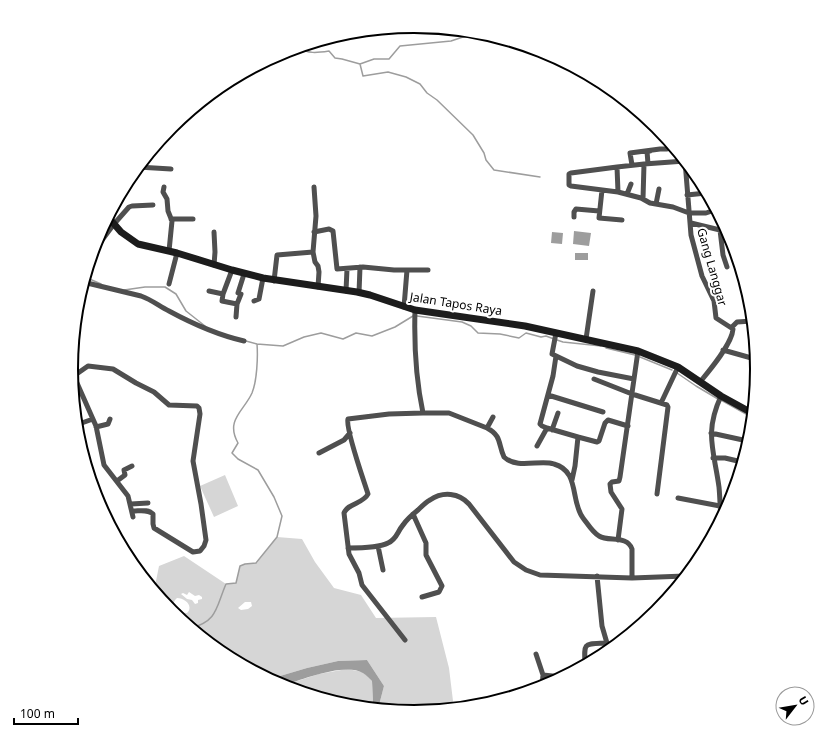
<svg xmlns="http://www.w3.org/2000/svg" width="827" height="738" viewBox="0 0 827 738" font-family="'Noto Sans',sans-serif">
  <style>
    .green { fill: #d6d6d6; fill-rule: evenodd }
    .water { fill: #9d9d9d }
    .lines { fill: none; stroke-linecap: round; stroke-linejoin: round }
    .stream { stroke: #9d9d9d; stroke-width: 1.5 }
    .street { stroke: #4f4f4f; stroke-width: 5 }
    .secondary { stroke: #1c1c1c; stroke-width: 7 }
    .labels { text-anchor: middle; stroke-width: 4; stroke-linejoin: round; paint-order: stroke }
    .street-label { font-size: 12px; fill: #000; stroke: #fff }
    .rim { fill: none; stroke: #000; stroke-width: 2 }
  </style>
  <rect width="100%" height="100%" fill="#fff"/>
  <path class="green" d="M 225,475 L 238,506 L 214,517 L 200,486 Z
    M 733,493 L 725,510 L 724,495 Z
    M 277,537 L 302,539 L 315,562 L 334,588 L 361,595 L 376,618 L 436,617 L 449,668 L 453,701 L 448,709 L 413,712 L 378,709 L 384,686 L 367,660 L 338,661 L 307,668 L 270,679 L 223,654 L 171,611 L 154,591 L 159,566 L 184,556 L 226,584 L 236,583 L 240,566 L 245,564 L 257,563 ZM 189,592 L 195,596 L 199,595 L 202,597 L 202,599 L 198,600 L 198,603 L 195,604 L 192,600 L 187,599 L 181,594 L 183,593 L 187,595 ZM 177,598 C 185,598 194,606 187,613 C 177,613 169,605 177,598 ZM 245,602 L 251,602 L 252,606 L 248,609 L 241,610 L 238,608 Z
    M 347,669 L 363,672 L 372,681 L 373,701 L 371,708 L 346,705 L 326,699 L 327,698 L 325,696 L 319,697 L 282,686 L 319,674 Z"/>
  <path class="water" d="M 574,231 L 591,233 L 589,246 L 573,244 Z
    M 552,232 L 563,233 L 562,244 L 551,243 Z
    M 575,253 L 588,253 L 588,260 L 575,260 Z
    M 367,660 L 384,686 L 378,709 L 371,708 L 373,701 L 372,681 C 370,679 366,675 363,673 C 345,662 301,680 282,686 L 270,679 L 307,668 L 338,661 Z"/>
  <g class="lines">
    <path class="stream" d="M 297,47 C 309,54 316,53 329,51 L 335,58 L 342,59 L 360,64 L 363,76 L 388,72 L 406,77 L 420,84 L 427,93 L 437,100 L 473,135 L 484,153 L 486,160 L 494,170 L 540,177
      M 360,64 L 374,59 L 389,59 L 400,46 L 451,41 L 469,35 L 469,31
      M 85,277 L 101,284
      M 124,290 L 145,287 L 165,287 L 176,294 L 186,311 L 205,326
      M 417,316 L 462,322 L 471,326 L 478,333 L 500,334 L 519,338 L 526,333 L 541,337 L 546,336 L 554,339
      M 557,340 L 563,342 L 601,346
      M 246,341 L 257,344 L 283,346 L 304,337 L 321,333 L 343,339 L 356,333 L 372,336 L 395,327 L 413,316
      M 606,348 L 635,355
      M 640,357 L 672,370
      M 677,373 L 696,386 L 718,399
      M 721,400 L 746,414
      M 191,628 C 218,621 216,607 226,584 L 236,583 L 240,566 L 245,564 L 256,563 L 277,537 L 282,516 L 274,497 L 258,470 L 238,459 L 232,453 L 238,443 C 225,420 244,411 252,393 C 257,381 258,357 257,344"/>
    <path class="street" d="M 685,161 L 691,235 L 702,276 L 714,301 L 716,318 L 733,329 C 732,344 710,370 700,382
      M 648,164 L 647,151 L 650,151
      M 632,165 L 630,153 L 660,149 L 667,149
      M 138,167 L 171,169
      M 617,167 L 644,164
      M 164,187 L 163,192 L 167,199 L 168,211 L 172,221 L 169,251
      M 314,187 L 316,216 L 313,252 L 315,262 L 318,266 L 319,272 L 318,287
      M 602,190 L 599,218 L 622,220
      M 618,192 L 617,167 L 571,173 L 569,174 L 569,185 L 571,186 L 618,192 L 641,198 L 650,203 L 673,207 L 689,213 L 706,213 L 715,210
      M 627,194 L 631,184
      M 687,195 L 706,193
      M 643,199 L 644,164 L 685,161
      M 656,204 L 659,189
      M 574,217 L 574,212 L 576,209 L 599,211
      M 171,219 L 193,219
      M 691,223 L 720,230 L 723,255 L 727,267
      M 314,232 L 329,229 L 333,231 L 337,269 L 363,267 L 394,270 L 428,270
      M 91,255 L 114,224 L 129,207 L 132,206 L 153,205
      M 214,265 L 215,252 L 214,232
      M 274,281 L 277,255 L 313,252
      M 83,282 L 141,296 C 152,300 159,306 169,311 C 193,324 218,335 244,341
      M 169,284 L 177,253
      M 209,291 L 223,294 L 232,270
      M 346,291 L 347,269
      M 359,293 L 360,267
      M 223,294 L 222,301 L 237,304
      M 254,301 L 259,299 L 263,278
      M 404,307 L 407,270
      M 236,317 L 237,304 L 241,294 L 238,293 L 244,274
      M 732,327 L 737,322 L 752,321
      M 556,333 L 552,354 L 577,366 L 598,372 L 634,379
      M 586,339 L 593,291
      M 723,350 L 755,359
      M 71,372 L 77,383 L 96,426 L 104,465 L 128,496 L 133,517
      M 73,374 L 78,373 L 88,366 L 113,369 L 136,383 L 154,392 L 169,405 L 197,406 L 199,408 L 200,414 L 193,461 L 201,504 L 206,540 L 204,546 L 200,551 L 193,552 L 154,528 L 153,524 L 153,514 C 148,509 140,511 133,511
      M 594,379 L 632,394 L 667,405 L 668,407 L 657,494
      M 548,395 L 603,412
      M 661,403 L 678,367
      M 423,413 L 449,413 L 487,428 C 502,436 498,444 504,457 C 518,470 540,459 554,464 C 580,471 570,501 583,518 C 587,523 593,533 599,536 C 609,542 627,535 632,549 L 632,578
      M 76,425 L 93,419
      M 96,427 L 108,424 L 110,419
      M 487,428 L 493,417
      M 547,428 L 542,426 L 540,424 L 553,376 L 556,356
      M 552,430 L 558,413
      M 711,433 L 743,440
      M 578,437 L 597,442 L 599,441 L 605,423 L 608,420 L 628,426
      M 537,446 L 547,428 L 578,437 L 575,466 L 572,480
      M 319,453 L 344,440 L 350,433
      M 713,458 L 725,458 L 742,462
      M 117,481 L 125,475 L 124,470 L 132,466
      M 678,498 L 720,506
      M 131,504 L 148,503
      M 413,514 L 426,543 L 426,555 L 442,586 L 439,592 L 422,597
      M 721,518 C 720,508 720,497 719,487 C 714,450 704,433 721,396
      M 618,540 L 622,509 L 611,492 L 610,484 L 612,482 L 619,481 L 620,477 L 638,351
      M 378,546 L 383,570
      M 348,548 C 358,548 379,548 388,543 C 397,539 397,532 403,525 C 407,519 413,514 418,510 C 422,506 426,502 430,500 C 443,491 459,493 469,504 L 514,562 L 526,570 L 540,575 L 632,578 L 685,576
      M 597,576 L 602,626 L 609,650
      M 405,640 L 362,585 L 359,573 L 349,554 L 344,513 C 348,503 363,504 368,494 C 364,481 345,428 348,419 L 389,414 L 423,413 C 416,380 414,344 415,310
      M 536,654 L 543,675 L 562,677
      M 585,664 C 584,642 584,644 605,643
      M 542,687 L 543,675"/>
    <path class="secondary" d="M 108,217 L 121,232 L 138,244 L 177,253 L 232,270 L 263,278 L 357,292 L 370,295 L 415,310 L 525,326 L 638,351 L 678,367 L 721,396 L 752,413"/>
  </g>
  <g class="labels">
    <g class="street-label">
      <text transform="translate(712 267) rotate(74)" y="4">Gang Langgar</text>
      <text transform="translate(456 304) rotate(9)" y="4">Jalan Tapos Raya</text>
    </g>
  </g>
  <path d="M0 0H827V738H0ZM78 369a336 336 0 1 1 672 0a336 336 0 1 1-672 0Z" fill="#fff" fill-rule="evenodd"/>
  <path class="rim" d="M78 369a336 336 0 1 1 672 0a336 336 0 1 1-672 0Z"/>
  <g transform="translate(795 706) rotate(59)"><circle r="19" fill="#ffffff" stroke="#999999"/>
  <path d="M0-3L7 15L0 10L-7 15Z" fill="#000000"/>
  <text y="-6" font-size="11" font-weight="bold" text-anchor="middle" fill="#000000">U</text>
  </g>
  <path d="M14 718v6h64v-6" fill="none" stroke="#000000" stroke-width="2"/>
  <text x="20" y="718" font-size="12" fill="#000000" stroke="#ffffff" stroke-width="3" paint-order="stroke">100 m</text>
</svg>
